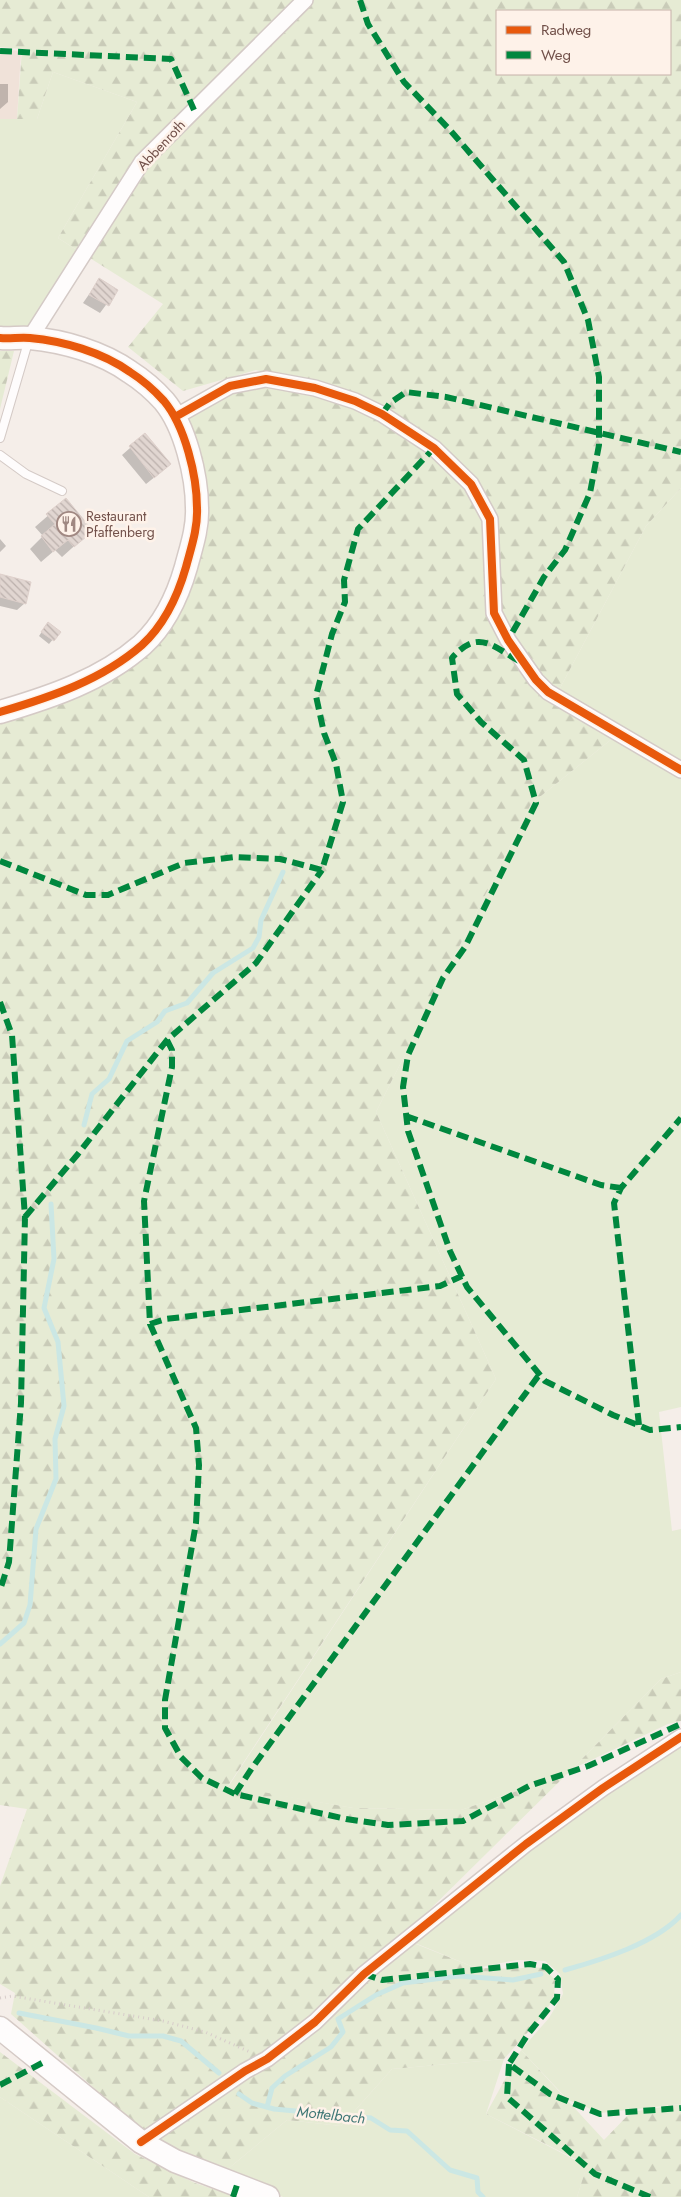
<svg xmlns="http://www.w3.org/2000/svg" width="681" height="2197" viewBox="0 0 681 2197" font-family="Jost,sans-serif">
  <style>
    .residential { fill: #f0e2d9 }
    .green { fill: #e6ebd4 }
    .forest { fill: url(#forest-firs); fill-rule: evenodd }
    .shadow { fill: #0003 }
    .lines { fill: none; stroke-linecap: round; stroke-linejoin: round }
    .stream { stroke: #cbe7e4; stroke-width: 5 }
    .building { fill: url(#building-back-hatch); stroke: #ded0cb }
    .service-casing { stroke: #d4cac6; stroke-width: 10 }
    .minor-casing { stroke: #d4cac6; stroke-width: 18 }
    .secondary-casing { stroke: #d5cac6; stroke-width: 25 }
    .path { stroke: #d7ccca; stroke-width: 3; stroke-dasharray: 1 4; stroke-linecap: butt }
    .service { stroke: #fefcfc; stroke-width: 8 }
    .minor { stroke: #fefcfc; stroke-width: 15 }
    .secondary { stroke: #fefcfc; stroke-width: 22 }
    .quiet { stroke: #00873e; stroke-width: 6; stroke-dasharray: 12 6; stroke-linecap: butt }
    .cycleway-casing { stroke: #fef2e9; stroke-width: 11 }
    .cycleway { stroke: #e8590c; stroke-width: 8 }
    .labels { text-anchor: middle; stroke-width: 5; stroke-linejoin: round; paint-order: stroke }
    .street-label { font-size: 14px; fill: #72514a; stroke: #fef2e9 }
    .poi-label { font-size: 14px; fill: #72514a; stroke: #fef2e9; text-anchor: start }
    .water-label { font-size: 15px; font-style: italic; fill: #3f7776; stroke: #fef2e9 }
  </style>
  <defs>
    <pattern id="forest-firs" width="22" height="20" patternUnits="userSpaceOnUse" patternTransform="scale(1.25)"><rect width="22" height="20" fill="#e6ebd4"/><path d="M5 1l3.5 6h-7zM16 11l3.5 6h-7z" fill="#c9cbb8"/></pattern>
    <pattern id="building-back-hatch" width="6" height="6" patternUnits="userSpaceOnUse" patternTransform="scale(1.25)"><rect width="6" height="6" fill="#e1d6d1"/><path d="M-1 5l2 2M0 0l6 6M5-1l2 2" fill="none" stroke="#bbb0ac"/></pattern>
  </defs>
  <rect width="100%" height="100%" fill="#f5eee9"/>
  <path class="residential" d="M 0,49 L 21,51 L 17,119 L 0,119 Z"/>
  <path class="green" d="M 53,72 L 137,102 L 58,238 L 77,250 L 28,330 L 0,329 L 0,119 L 37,119 Z
    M 681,488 L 681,761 L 559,690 L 646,526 Z
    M 613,738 L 681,776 L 681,1407 L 659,1412 L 672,1531 L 681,1529 L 681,1672 L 661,1679 L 567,1774 L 461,1810 L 353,1808 L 228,1787 L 496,1379 L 376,1112 L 531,804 Z
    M 681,1742 L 681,2104 L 601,2113 L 568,2100 L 521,2050 L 549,2018 L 563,1994 L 560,1974 L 545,1961 L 517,1960 L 476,1968 L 410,1941 L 545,1836 Z
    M 504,2059 L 486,2114 L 587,2166 L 577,2197 L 283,2197 L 223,2173 L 287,2120 L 341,2126 L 392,2069 Z
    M 0,2097 L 149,2197 L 0,2197 Z"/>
  <path class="forest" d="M 0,0 L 681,0 L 681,488 L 646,526 L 559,690 L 541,678 L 499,612 L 495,517 L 475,477 L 433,442 L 358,396 L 256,370 L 183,391 L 128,347 L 163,304 L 58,238 L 137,102 L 53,72 L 37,119 L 17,119 L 22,49 L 0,47 ZM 497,11 L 670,11 L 670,74 L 497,74 Z
    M 0,351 L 14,351 L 0,409 Z
    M 268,383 L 355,404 L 427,446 L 467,486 L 486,520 L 489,616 L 517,664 L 613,738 L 531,804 L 376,1112 L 496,1379 L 228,1786 L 353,1808 L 461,1810 L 567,1774 L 401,1938 L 476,1968 L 515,1969 L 530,1967 L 544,1968 L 555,1980 L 554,1998 L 543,2015 L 504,2059 L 392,2069 L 341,2126 L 287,2120 L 223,2173 L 183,2153 L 131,2121 L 11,2014 L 15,1993 L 0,1984 L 0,1886 L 27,1809 L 0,1805 L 0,724 L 102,687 L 161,637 L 190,590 L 208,531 L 206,476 L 189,419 L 228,392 Z
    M 681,1672 L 681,1721 L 668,1724 L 572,1769 L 661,1679 Z
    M 521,2050 L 604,2140 L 631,2112 L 681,2104 L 681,2197 L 577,2197 L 587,2165 L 486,2114 Z
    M 0,2052 L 135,2154 L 195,2183 L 237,2197 L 149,2197 L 0,2097 Z"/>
  <path class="shadow" d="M 0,84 L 8,84 L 8,102 L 0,109 Z
    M 99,280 L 117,290 L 100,313 L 83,303 Z
    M 145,435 L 161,472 L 146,484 L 122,455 Z
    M 66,500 L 91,531 L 62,557 L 55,550 L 41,562 L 30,549 L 43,536 L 35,527 Z
    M 0,539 L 6,546 L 0,552 Z
    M 0,576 L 25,603 L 17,610 L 0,606 Z
    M 45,627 L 59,632 L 49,644 L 39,636 Z"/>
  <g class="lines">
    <path class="stream" d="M 84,1125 L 92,1094 L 109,1079 L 127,1041 L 157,1022 L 165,1011 L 187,1003 L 213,973 L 253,948 L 259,937 L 261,920 L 283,872
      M 0,1644 L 24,1623 L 30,1605 L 36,1529 L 56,1479 L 55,1439 L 64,1406 L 58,1342 L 44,1308 L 54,1259 L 51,1204
      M 565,1970 C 601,1960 656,1943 681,1915
      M 19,2013 L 96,2028 L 129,2036 L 163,2036 L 181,2041 L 219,2073
      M 239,2094 L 252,2103 L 274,2109 L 371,2118 L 390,2130 L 407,2131 L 450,2170 L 477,2178 L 478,2192 L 483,2197
      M 267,2107 L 272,2088 L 285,2076 L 331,2047 L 343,2032 L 338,2019 L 376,1995 L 403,1983 L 459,1976 L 513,1980 L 541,1974"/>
  </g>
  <path class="building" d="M 99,278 L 118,290 L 109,306 L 89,295 Z
    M 145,433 L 171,464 L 154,478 L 129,446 Z
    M 66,498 L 93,531 L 74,547 L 68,540 L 53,552 L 41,536 L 55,524 L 46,514 Z
    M 0,574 L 31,582 L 26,604 L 0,597 Z
    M 48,622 L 61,632 L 54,641 L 41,632 Z"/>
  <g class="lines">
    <defs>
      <path id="service" d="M 0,438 L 29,339
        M 0,455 L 26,474 L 62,491"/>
      <path id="minor" d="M 30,338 L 142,162 L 305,0
        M 175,417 L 230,386 L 266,379 L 315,388 L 355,401 L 382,414 L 434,448 L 471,484 L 490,519 L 494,613 L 508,640 L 536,680 L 548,692 L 681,770
        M 141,2142 L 245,2071 L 267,2059 L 315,2022 L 364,1974 L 526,1844 L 603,1788 L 681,1737"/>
      <path id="secondary" d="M 0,338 C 10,339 20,337 30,338 C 63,341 102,352 130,372 C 141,379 155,391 164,401 C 185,426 197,476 197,508 C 198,528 191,548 186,567 C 178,595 165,624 142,645 C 102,680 51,697 0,712
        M 0,2028 L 141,2142 L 175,2161 L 268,2197"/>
    </defs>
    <use href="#service" class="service-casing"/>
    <use href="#minor" class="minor-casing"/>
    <use href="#secondary" class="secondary-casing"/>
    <path class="path" d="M 0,1998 L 12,1996 L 163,2021 L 205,2032 L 250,2052"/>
    <use href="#service" class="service"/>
    <use href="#minor" class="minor"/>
    <use href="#secondary" class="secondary"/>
    <path class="quiet" d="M 360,0 L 368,24 L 404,82 L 450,130 L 564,262 L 588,320 L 599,377 L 599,445 L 590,493 L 565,550 L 544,577 L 508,640
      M 0,51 L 171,59 L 194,110
      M 382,414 L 390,403 L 406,392 L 446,397 L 681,452
      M 519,661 C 491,645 478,629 452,658 L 457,694 L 481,722 L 524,760 L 536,803 L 465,947 L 443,978 L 408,1055 L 403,1087 L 408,1131 L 450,1251 L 467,1287 L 545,1381 L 613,1415 L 650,1430 L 681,1427
      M 0,861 L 86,895 L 108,895 L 184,863 L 235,857 L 280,859 L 322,870 L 343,802 L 336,764 L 324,733 L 316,696 L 332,634 L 345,602 L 344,580 L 358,529 L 434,448
      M 0,1002 L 12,1035 L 25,1217 L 21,1403 L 9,1562 L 0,1590
      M 167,1040 L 172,1050 L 172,1067 L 144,1201 L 150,1324 L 196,1428 L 199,1465 L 196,1523 L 165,1700 L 165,1728 L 181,1757 L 202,1778 L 235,1794 L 346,1819 L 388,1825 L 463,1821 L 529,1786 L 588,1766 L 681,1724
      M 406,1116 L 601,1185 L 621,1188
      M 25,1217 L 78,1154 L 167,1040 L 256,963 L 322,870
      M 150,1324 L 166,1319 L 440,1286 L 462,1276
      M 639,1425 L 614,1203 L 621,1188 L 681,1118
      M 235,1794 L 252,1768 L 539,1375
      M 364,1974 L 382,1980 L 530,1964 L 546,1967 L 558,1979 L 557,1998 L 528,2034 L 509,2064 L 550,2094 L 600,2114 L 681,2108
      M 509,2064 L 507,2097 L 595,2174 L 650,2197
      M 0,2085 L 42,2063
      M 233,2197 L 237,2185"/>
    <defs>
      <path id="cycleway" d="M 0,338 C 10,339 20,337 30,338 C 63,341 102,352 130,372 C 141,379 155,391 164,401 C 185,426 197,476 197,508 C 198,528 191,548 186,567 C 178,595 165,624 142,645 C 102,680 51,697 0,712
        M 175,417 L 230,386 L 266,379 L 315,388 L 355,401 L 382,414 L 434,448 L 471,484 L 490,519 L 494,613 L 508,640 L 536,680 L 548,692 L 681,770
        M 141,2142 L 245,2071 L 267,2059 L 315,2022 L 364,1974 L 526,1844 L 603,1788 L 681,1737"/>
    </defs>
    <use href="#cycleway" class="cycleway-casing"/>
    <use href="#cycleway" class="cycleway"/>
  </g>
  <defs>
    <symbol id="restaurant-ring" viewBox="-11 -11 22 22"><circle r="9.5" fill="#fef2e9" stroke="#a08882" stroke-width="1.5"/><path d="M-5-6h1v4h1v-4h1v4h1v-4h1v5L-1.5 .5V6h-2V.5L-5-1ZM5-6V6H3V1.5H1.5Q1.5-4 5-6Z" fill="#a08882"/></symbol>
  </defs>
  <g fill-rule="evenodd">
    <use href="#restaurant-ring" x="55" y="510" width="28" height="28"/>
  </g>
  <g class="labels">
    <g class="street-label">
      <text transform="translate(161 145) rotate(-47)" y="5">Abbenroth</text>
    </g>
    <g class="poi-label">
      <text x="86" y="521">Restaurant<tspan x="86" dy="16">Pfaffenberg</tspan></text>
    </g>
    <g class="water-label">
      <text transform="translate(331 2115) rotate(6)" y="5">Mottelbach</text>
    </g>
  </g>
  <rect x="496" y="10" width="175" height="65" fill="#fef2e9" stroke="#c6b2a9"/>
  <rect x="506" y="26" width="25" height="8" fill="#e8590c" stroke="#c6b2a9"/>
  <text x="541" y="35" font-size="15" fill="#72514a">Radweg</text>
  <rect x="506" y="51" width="25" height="8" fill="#00873e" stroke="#c6b2a9"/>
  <text x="541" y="60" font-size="15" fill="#72514a">Weg</text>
</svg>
